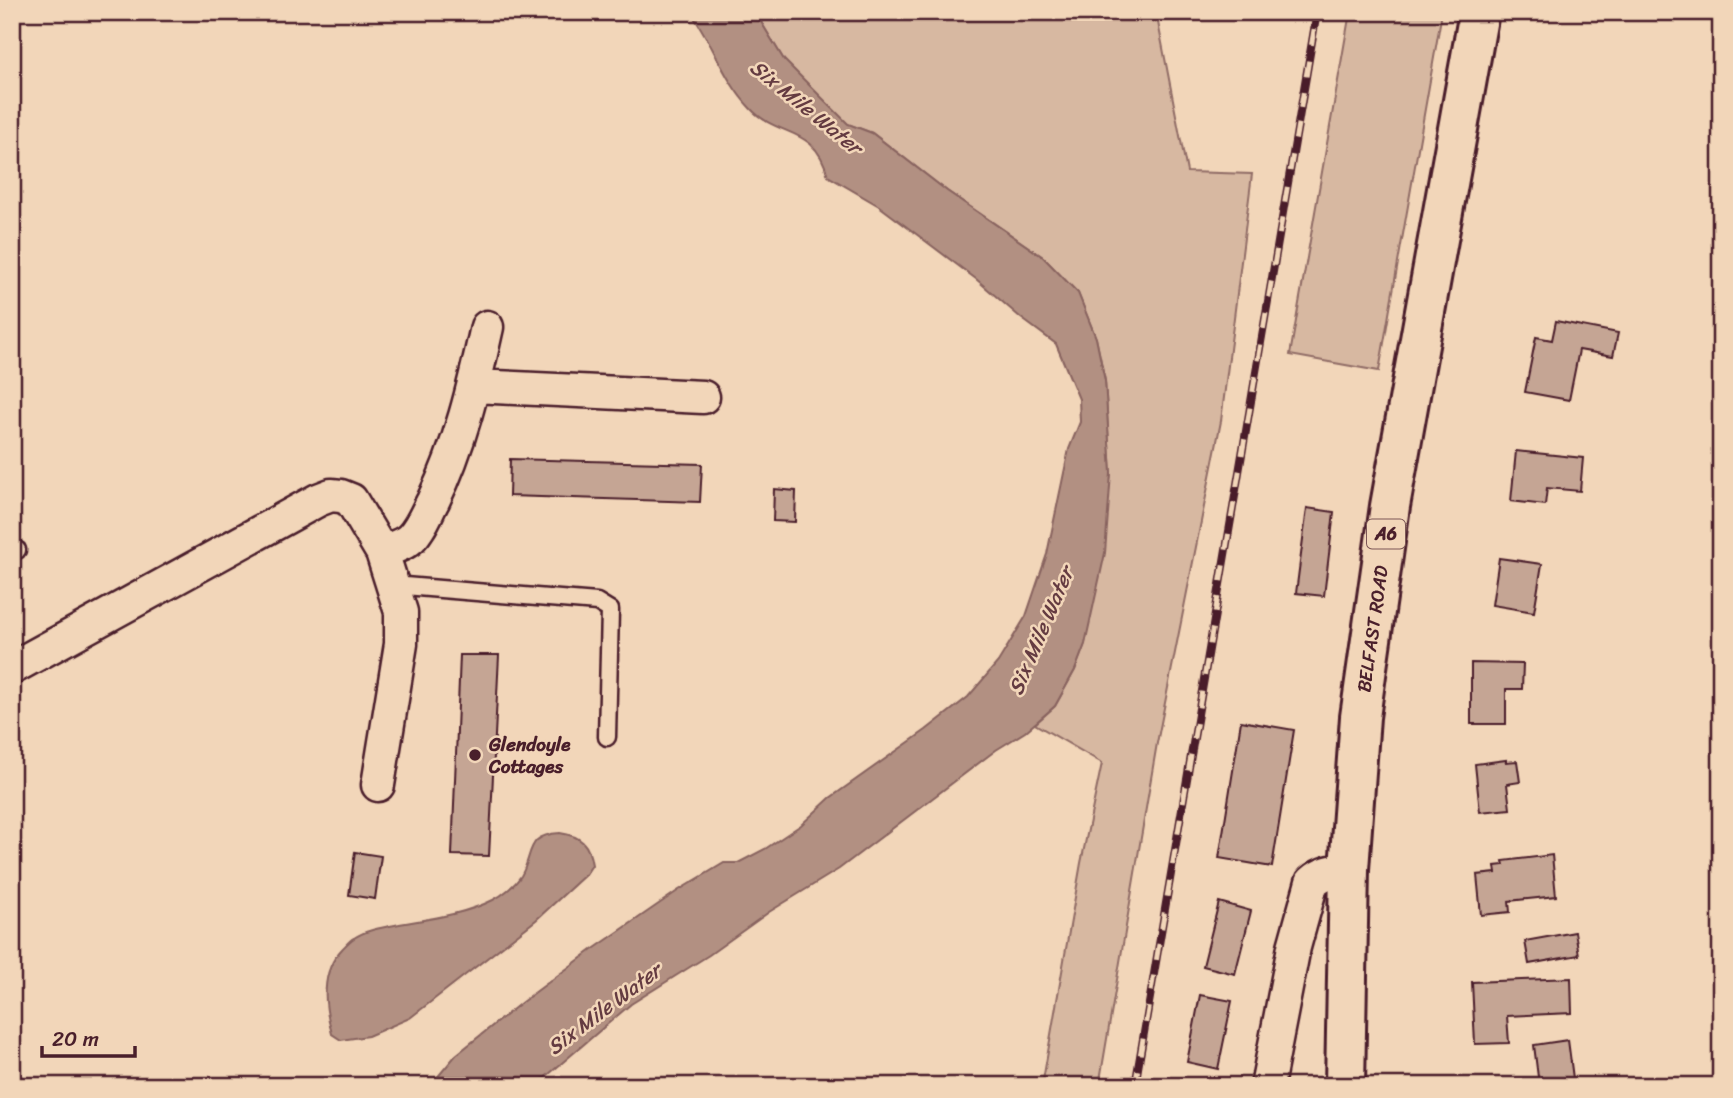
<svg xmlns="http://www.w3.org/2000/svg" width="1733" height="1098" viewBox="0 0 1733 1098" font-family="Sriracha,sans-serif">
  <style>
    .green { fill: #d7b8a1; stroke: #906c66; stroke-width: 2 }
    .water { fill: #b29082; stroke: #88635f; stroke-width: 2 }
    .building { fill: #c5a594; stroke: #4a1f2b; stroke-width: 2 }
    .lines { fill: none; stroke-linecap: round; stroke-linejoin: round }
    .lane-casing { stroke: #4a1f2b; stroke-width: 21 }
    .street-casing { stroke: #4a1f2b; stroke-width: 37 }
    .primary-casing { stroke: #4a1f2b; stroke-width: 44 }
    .lane { stroke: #f2d6b9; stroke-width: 16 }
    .street { stroke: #f2d6b9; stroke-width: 32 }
    .primary { stroke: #f2d6b9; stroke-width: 38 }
    .rail-casing { stroke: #4a1f2b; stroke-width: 8 }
    .rail { stroke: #f2d6b9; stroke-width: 5; stroke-dasharray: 16; stroke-linecap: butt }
    .poi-dot { fill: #4a1f2b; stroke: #f2d6b9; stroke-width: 2.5 }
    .labels { text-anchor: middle; stroke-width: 5; stroke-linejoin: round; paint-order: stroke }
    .shield { fill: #f2d6b9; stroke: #7c5656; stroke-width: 2 }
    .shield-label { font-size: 18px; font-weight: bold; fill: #4a1f2b }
    .street-label { font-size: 19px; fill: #4a1f2b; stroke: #f2d6b9 }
    .poi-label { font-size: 19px; font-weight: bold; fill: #4a1f2b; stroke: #f2d6b9; text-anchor: start }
    .water-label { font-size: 21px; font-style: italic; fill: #643b41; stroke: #f2d6b9 }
  </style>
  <rect width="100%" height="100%" fill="#f2d6b9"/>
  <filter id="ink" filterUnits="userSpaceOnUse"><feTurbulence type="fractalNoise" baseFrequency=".0143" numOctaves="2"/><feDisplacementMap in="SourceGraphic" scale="14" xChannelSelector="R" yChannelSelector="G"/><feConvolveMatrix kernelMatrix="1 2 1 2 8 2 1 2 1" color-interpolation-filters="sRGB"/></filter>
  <g filter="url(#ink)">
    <path class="green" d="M 755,12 L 1156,12 L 1187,172 L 1252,174 L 1221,421 L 1157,743 L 1099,1086 L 1042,1086 L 1081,863 L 1102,763 L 1035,724 L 1055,706 L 1075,670 L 1085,644 L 1111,473 L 1105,381 L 1096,338 L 1078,293 L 1043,257 L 947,191 L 872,133 L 848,124 L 784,60 Z
      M 1350,12 L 1442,12 L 1379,371 L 1290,355 Z"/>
    <path class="water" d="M 690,12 L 755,12 L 784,60 L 848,124 L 872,133 L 947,191 L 1043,257 L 1078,293 L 1096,338 L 1105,381 L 1111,473 L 1105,553 L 1085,644 L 1075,670 L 1055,706 L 1025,732 L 996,750 L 839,869 L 769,912 L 709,955 L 631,1004 L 535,1086 L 430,1086 L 456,1055 L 522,1002 L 592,950 L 679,890 L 724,863 L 738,863 L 765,849 L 801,825 L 830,798 L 926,730 L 968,697 L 998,662 L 1026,616 L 1047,554 L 1069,449 L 1080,422 L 1079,399 L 1056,344 L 1021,318 L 976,279 L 879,206 L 828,176 C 815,124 778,139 750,108 C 723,80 713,42 690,12 Z
      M 560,833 C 581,836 589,844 592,865 L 586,874 L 536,920 L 410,1018 L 368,1036 L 341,1040 L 332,1034 C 324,1005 320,972 342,949 C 346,945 350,940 354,938 C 366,930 381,928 395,925 C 427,919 463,915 493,900 C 503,895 515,885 521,876 C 534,853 525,835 560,833 Z"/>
    <path class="building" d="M 1556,321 L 1618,333 L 1613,356 L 1579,350 L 1569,400 L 1525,392 L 1536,337 L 1552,340 Z
      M 1516,451 L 1583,458 L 1580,491 L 1547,488 L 1545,505 L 1511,501 Z
      M 510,459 L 702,464 L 700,502 L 509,496 Z
      M 774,489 L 796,491 L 795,522 L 773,521 Z
      M 1307,508 L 1334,512 L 1324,596 L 1296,593 Z
      M 1499,558 L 1542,564 L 1534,612 L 1492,605 Z
      M 460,655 L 499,655 L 489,856 L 452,855 Z
      M 1471,663 L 1523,664 L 1522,689 L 1506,689 L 1506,724 L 1471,724 Z
      M 1241,721 L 1294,730 L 1272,867 L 1219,858 Z
      M 1506,760 L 1506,762 L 1517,761 L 1520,782 L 1507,784 L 1510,809 L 1480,812 L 1475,764 Z
      M 355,852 L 381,856 L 375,899 L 349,895 Z
      M 1552,855 L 1556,896 L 1509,901 L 1510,912 L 1481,915 L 1477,875 L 1496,873 L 1495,866 L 1504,865 L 1503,861 Z
      M 1219,902 L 1251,911 L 1235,974 L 1203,966 Z
      M 1575,932 L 1579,955 L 1529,964 L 1525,941 Z
      M 1571,978 L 1572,1013 L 1507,1016 L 1509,1043 L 1475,1044 L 1472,982 Z
      M 1200,995 L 1232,1001 L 1218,1069 L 1187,1062 Z
      M 1568,1040 L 1574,1086 L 1553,1086 L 1553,1083 L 1539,1085 L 1534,1045 Z
      M 1536,1079 L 1537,1086 L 1492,1086 Z"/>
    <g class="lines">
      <defs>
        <path id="lane" d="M 12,552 L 17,550
          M 393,585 L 597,602 L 610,610 L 607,737"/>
        <path id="street" d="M 474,386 L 703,397
          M 382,552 C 391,548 404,545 411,538 C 421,528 426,514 433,501 C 460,446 474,386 487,327
          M 12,668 L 318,500 L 331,495 L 341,496 L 351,500 L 382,552 L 401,612 L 401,644 L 378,785
          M 1267,1086 L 1294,947 L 1312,882 C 1323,872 1334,871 1349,869"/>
        <path id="primary" d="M 1345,1086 L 1349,869 L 1360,717 L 1390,506 L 1479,12"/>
      </defs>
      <use href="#lane" class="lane-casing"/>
      <use href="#street" class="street-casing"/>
      <use href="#primary" class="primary-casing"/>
      <use href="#lane" class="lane"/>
      <use href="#street" class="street"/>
      <use href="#primary" class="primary"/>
      <defs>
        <path id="rail" d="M 1135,1086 L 1317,12"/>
      </defs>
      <use href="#rail" class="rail-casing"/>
      <use href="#rail" class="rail"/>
    </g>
  </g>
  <circle class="poi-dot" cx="475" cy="755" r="7"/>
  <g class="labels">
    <rect class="shield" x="1367" y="519.5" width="38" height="29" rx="5"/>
    <g class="shield-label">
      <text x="1386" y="540">A6</text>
    </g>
    <g class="street-label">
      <text transform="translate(1372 629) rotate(-82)" y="7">BELFAST ROAD</text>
    </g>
    <g class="poi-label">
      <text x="489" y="751">Glendoyle<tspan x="489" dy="22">Cottages</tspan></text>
    </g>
    <g class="water-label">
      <text transform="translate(806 107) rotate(39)" y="7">Six Mile Water</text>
      <text transform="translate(1041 631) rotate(-67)" y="7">Six Mile Water</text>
      <text transform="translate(604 1009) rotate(-37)" y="7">Six Mile Water</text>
    </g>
  </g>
  <rect width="1733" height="1098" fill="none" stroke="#f2d6b9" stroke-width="42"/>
  <rect x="21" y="21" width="1691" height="1056" fill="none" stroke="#4a1f2b" stroke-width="2.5" filter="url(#ink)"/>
  <path d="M42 1046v10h93v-10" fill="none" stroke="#4a1f2b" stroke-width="3.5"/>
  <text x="52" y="1046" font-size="21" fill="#4a1f2b" stroke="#f2d6b9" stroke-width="5" paint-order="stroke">20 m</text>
</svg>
